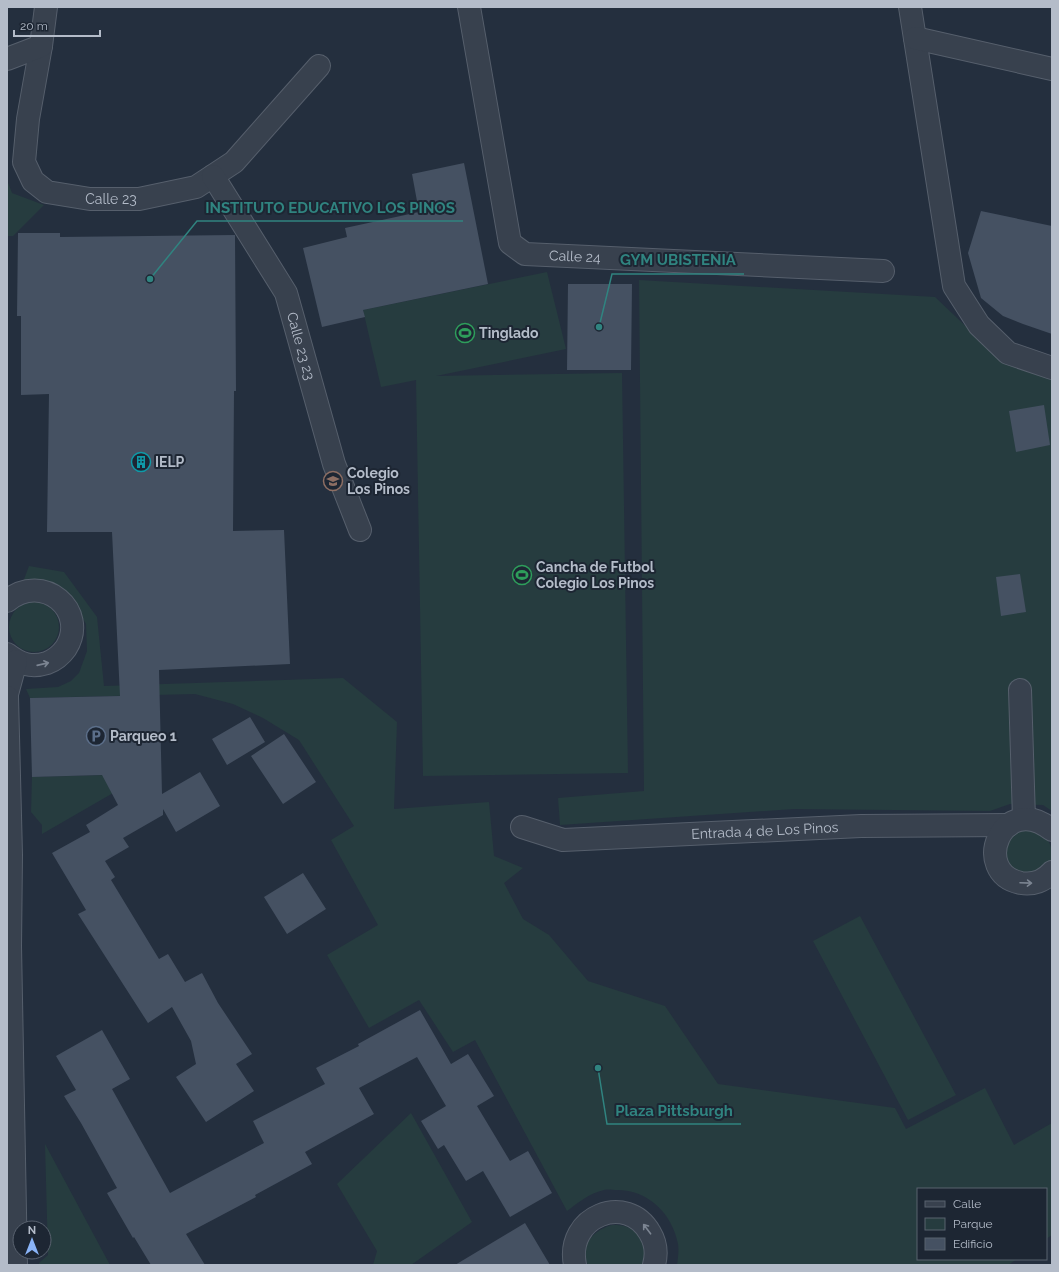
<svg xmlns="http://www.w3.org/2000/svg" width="1059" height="1272" viewBox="0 0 1059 1272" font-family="Raleway,sans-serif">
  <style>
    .green { fill: #263c3f }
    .building { fill: #455162 }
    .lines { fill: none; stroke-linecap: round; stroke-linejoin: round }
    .street-casing { stroke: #565f6c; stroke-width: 24 }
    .street { stroke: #38414e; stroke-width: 22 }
    .oneway { stroke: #7c8592 }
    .labels { text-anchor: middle; stroke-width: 4; stroke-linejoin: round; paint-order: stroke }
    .street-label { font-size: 14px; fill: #b4bcc9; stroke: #1d2633 }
    .poi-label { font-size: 14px; font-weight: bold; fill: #b4bcc9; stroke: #1d2633; text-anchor: start }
    .leader { fill: none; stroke: #308480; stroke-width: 1.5 }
    .callout-dot { fill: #308480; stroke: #1d2633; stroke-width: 1.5 }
    .callout-label { font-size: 15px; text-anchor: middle; font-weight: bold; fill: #308480; stroke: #1d2633; stroke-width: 4; stroke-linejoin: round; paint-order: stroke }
  </style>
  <rect width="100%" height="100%" fill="#242f3e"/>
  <path class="green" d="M 7,180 L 12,193 L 44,205 L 13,236 L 7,236 Z
    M 547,272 L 566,349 L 436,376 L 622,373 L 628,773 L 423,776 L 416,380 L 381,387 L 363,310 Z
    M 639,280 L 935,297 L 976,336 L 1000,361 L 1052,376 L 1052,811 L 1043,805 L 1010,804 L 990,811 L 794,809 L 560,825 L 558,798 L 644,791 Z
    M 29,566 L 64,572 L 97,617 L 104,686 L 343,678 L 397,722 L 394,809 L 489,802 L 494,856 L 523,868 L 504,883 L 523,919 L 549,935 L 588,981 L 665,1006 L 718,1084 L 895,1108 L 906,1129 L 985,1088 L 1014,1145 L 1052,1123 L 1052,1235 L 1046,1239 L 1046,1189 L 918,1189 L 918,1259 L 1017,1259 L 1008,1265 L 677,1265 C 678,1258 679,1250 678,1244 C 672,1213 648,1190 617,1190 C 613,1190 608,1189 604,1190 C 590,1193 579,1202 567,1211 L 475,1040 L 453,1052 L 419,1000 L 369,1028 L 327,955 L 378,925 L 331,840 L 354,826 L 299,740 L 263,718 L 233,704 L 195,694 L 30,698 L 26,689 L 58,687 L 71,681 L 79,673 L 87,651 L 86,624 L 74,603 L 23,582 Z
    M9 627a25 25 0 1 1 50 0a25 25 0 1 1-50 0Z
    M 146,774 L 42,834 L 42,825 L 31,812 L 32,777 Z
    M 1028,829 C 1033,831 1039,832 1043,835 C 1052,841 1055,858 1048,866 C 1045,870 1039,873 1036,877 L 1006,866 L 1004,844 L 1014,833 Z
    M 860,916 L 956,1095 L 908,1120 L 813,941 Z
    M 411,1113 L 472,1222 L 411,1265 L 373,1265 L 377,1251 L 337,1184 Z
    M 45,1144 L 110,1265 L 39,1265 L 39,1263 L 48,1255 Z
    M 612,1225 C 618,1225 625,1225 631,1229 C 643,1236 649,1252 643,1265 L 588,1265 C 579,1245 594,1230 612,1225 Z"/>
  <path class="building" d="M 464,163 L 488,284 L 363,310 L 365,317 L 322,327 L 303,248 L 347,237 L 345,228 L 419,212 L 412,174 Z
    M 981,211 L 1052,226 L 1052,334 L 1023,324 L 1003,316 L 981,298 L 968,253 Z
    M 18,233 L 60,233 L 60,237 L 235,235 L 236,391 L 234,391 L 233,531 L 284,530 L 290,664 L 159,670 L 162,794 L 200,772 L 220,806 L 176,832 L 163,809 L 163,815 L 123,838 L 129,847 L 105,861 L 115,877 L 111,880 L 159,959 L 168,954 L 185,982 L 202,973 L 218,1003 L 252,1054 L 236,1064 L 254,1091 L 206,1122 L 176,1077 L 196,1064 L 191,1041 L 172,1007 L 148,1023 L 78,914 L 86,910 L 52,853 L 90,832 L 86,825 L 118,805 L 102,775 L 32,777 L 30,698 L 120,696 L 112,532 L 47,532 L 49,394 L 21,395 L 21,316 L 17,316 Z
    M 568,284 L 632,284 L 631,370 L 567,370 Z
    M 1044,405 L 1050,445 L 1016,452 L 1009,411 Z
    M 1020,574 L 1026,612 L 1001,616 L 996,577 Z
    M 250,717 L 265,742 L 227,765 L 212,739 Z
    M 284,734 L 316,782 L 283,804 L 251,756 Z
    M 303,873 L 326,909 L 287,934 L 264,897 Z
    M 420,1010 L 451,1064 L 468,1054 L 494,1096 L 477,1106 L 510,1161 L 528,1151 L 552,1193 L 510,1217 L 483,1171 L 466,1181 L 444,1145 L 438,1149 L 421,1121 L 446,1106 L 417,1057 L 359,1088 L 374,1114 L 305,1152 L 312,1164 L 255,1195 L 256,1197 L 186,1234 L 205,1265 L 151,1265 L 134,1237 L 133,1238 L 107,1193 L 117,1188 L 81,1123 L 64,1096 L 76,1090 L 56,1056 L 102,1030 L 130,1079 L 112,1089 L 170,1193 L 264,1143 L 253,1121 L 325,1084 L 316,1068 L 359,1046 L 358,1044 Z
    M 525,1223 L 550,1265 L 455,1265 Z"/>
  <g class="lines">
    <defs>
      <g id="street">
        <path id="s1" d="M 46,7 L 41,46 L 28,119 L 24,162 L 33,181 L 47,192 L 90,199 L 139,199 L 196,187 L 234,162 L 319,66"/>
        <path id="s2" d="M 469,7 L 510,243 L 525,254 L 883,271"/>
        <path d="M 910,7 L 954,286 L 979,325 L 1008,353 L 1052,368"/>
        <path d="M 915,38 L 1052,69"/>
        <path d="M 7,59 L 41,46"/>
        <path id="s3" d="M 213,176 L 286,293 L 334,464 L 360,530"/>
        <path d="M 7,601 C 43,571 89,611 66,648 C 61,655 55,660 47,663 C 31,668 20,664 7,654"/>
        <path d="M 1020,690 L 1024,819"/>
        <path d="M 7,694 L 16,661"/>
        <path d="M 7,697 L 11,855 L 10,946 L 16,1265"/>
        <path id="s4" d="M 522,827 L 563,840 L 861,826 L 1009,825"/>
        <path d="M 1052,830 C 1002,790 970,873 1021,883 C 1033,885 1044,881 1052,872"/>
        <path d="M 575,1265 C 565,1216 627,1192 650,1233 C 656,1243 657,1254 654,1265"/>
      </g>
    </defs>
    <use href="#street" class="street-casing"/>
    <use href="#street" class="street"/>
  </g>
  <defs><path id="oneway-shaft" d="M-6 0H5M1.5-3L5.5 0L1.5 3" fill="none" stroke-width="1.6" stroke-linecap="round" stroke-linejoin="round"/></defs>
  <g class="oneway">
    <use href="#oneway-shaft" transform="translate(43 664) rotate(-13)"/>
    <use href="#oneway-shaft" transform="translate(1026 883) rotate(2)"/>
    <use href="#oneway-shaft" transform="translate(647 1229) rotate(-127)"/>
  </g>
  <defs>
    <symbol id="stadium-ring" viewBox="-11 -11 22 22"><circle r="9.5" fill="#1d2633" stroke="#2e9e5b" stroke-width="1.5"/><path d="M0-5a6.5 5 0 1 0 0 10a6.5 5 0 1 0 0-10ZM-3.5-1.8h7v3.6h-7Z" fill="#2e9e5b"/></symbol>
    <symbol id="building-ring" viewBox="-11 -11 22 22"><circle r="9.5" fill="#1d2633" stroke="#0f9aa8" stroke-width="1.5"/><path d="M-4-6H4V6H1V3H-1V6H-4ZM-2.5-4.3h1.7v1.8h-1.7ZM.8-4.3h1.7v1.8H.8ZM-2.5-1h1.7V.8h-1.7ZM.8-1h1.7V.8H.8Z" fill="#0f9aa8"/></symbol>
    <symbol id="school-ring" viewBox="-11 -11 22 22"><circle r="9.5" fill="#1d2633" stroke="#8d6e63" stroke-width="1.5"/><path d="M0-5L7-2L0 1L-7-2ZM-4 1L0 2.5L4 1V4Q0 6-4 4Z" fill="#8d6e63"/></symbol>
    <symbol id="parking-ring" viewBox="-11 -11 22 22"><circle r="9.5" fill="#1d2633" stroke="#5c6f8a" stroke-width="1.5"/><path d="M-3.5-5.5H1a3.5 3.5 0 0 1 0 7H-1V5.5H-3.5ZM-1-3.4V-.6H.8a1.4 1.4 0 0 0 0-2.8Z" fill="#5c6f8a"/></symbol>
  </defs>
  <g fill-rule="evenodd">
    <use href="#stadium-ring" x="454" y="322" width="22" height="22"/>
    <use href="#building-ring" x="130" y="451" width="22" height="22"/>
    <use href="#school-ring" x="322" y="470" width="22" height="22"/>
    <use href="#stadium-ring" x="511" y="564" width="22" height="22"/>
    <use href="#parking-ring" x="85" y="725" width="22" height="22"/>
  </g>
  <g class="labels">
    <g class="street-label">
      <text dy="5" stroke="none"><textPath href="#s1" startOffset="260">Calle 23</textPath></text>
      <text dy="5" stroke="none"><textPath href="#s2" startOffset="308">Calle 24</textPath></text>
      <text dy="5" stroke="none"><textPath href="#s3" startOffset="193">Calle 23 23</textPath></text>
      <text dy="5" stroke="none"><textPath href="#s4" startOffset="245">Entrada 4 de Los Pinos</textPath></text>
    </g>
    <g class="poi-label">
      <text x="479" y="338">Tinglado</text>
      <text x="155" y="467">IELP</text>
      <text x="347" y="478">Colegio<tspan x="347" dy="16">Los Pinos</tspan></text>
      <text x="536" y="572">Cancha de Futbol<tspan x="536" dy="16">Colegio Los Pinos</tspan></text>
      <text x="110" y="741">Parqueo 1</text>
    </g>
  </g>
  <path class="leader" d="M150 279L197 221H463M599 327L612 274H744M598 1068L607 1124H741"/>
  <g class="callout-dot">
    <circle cx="150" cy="279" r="4"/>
    <circle cx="599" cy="327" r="4"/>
    <circle cx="598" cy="1068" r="4"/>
  </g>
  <g class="callout-label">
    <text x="330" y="213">INSTITUTO EDUCATIVO LOS PINOS</text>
    <text x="678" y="265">GYM UBISTENIA</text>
    <text x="674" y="1116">Plaza Pittsburgh</text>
  </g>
  <rect width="1059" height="1272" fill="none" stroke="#b4bcc9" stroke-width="16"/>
  <rect x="917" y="1188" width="130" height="72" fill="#1d2633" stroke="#59626f"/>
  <rect x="925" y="1201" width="20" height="6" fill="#38414e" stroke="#59626f"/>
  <text x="953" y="1208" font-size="12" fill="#b4bcc9">Calle</text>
  <rect x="925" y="1218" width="20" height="12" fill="#263c3f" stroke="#59626f"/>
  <text x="953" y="1228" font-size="12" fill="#b4bcc9">Parque</text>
  <rect x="925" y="1238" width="20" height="12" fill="#455162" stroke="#59626f"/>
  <text x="953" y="1248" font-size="12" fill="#b4bcc9">Edificio</text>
  <g transform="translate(32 1240)"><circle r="19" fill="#1d2633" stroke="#59626f"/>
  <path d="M0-3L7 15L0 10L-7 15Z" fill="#8ab4f8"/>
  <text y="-6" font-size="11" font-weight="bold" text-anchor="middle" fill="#b4bcc9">N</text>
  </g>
  <path d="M14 30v6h86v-6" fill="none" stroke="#b4bcc9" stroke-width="2"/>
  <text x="20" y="30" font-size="12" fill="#b4bcc9" stroke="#1d2633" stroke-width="3" paint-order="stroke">20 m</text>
</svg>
